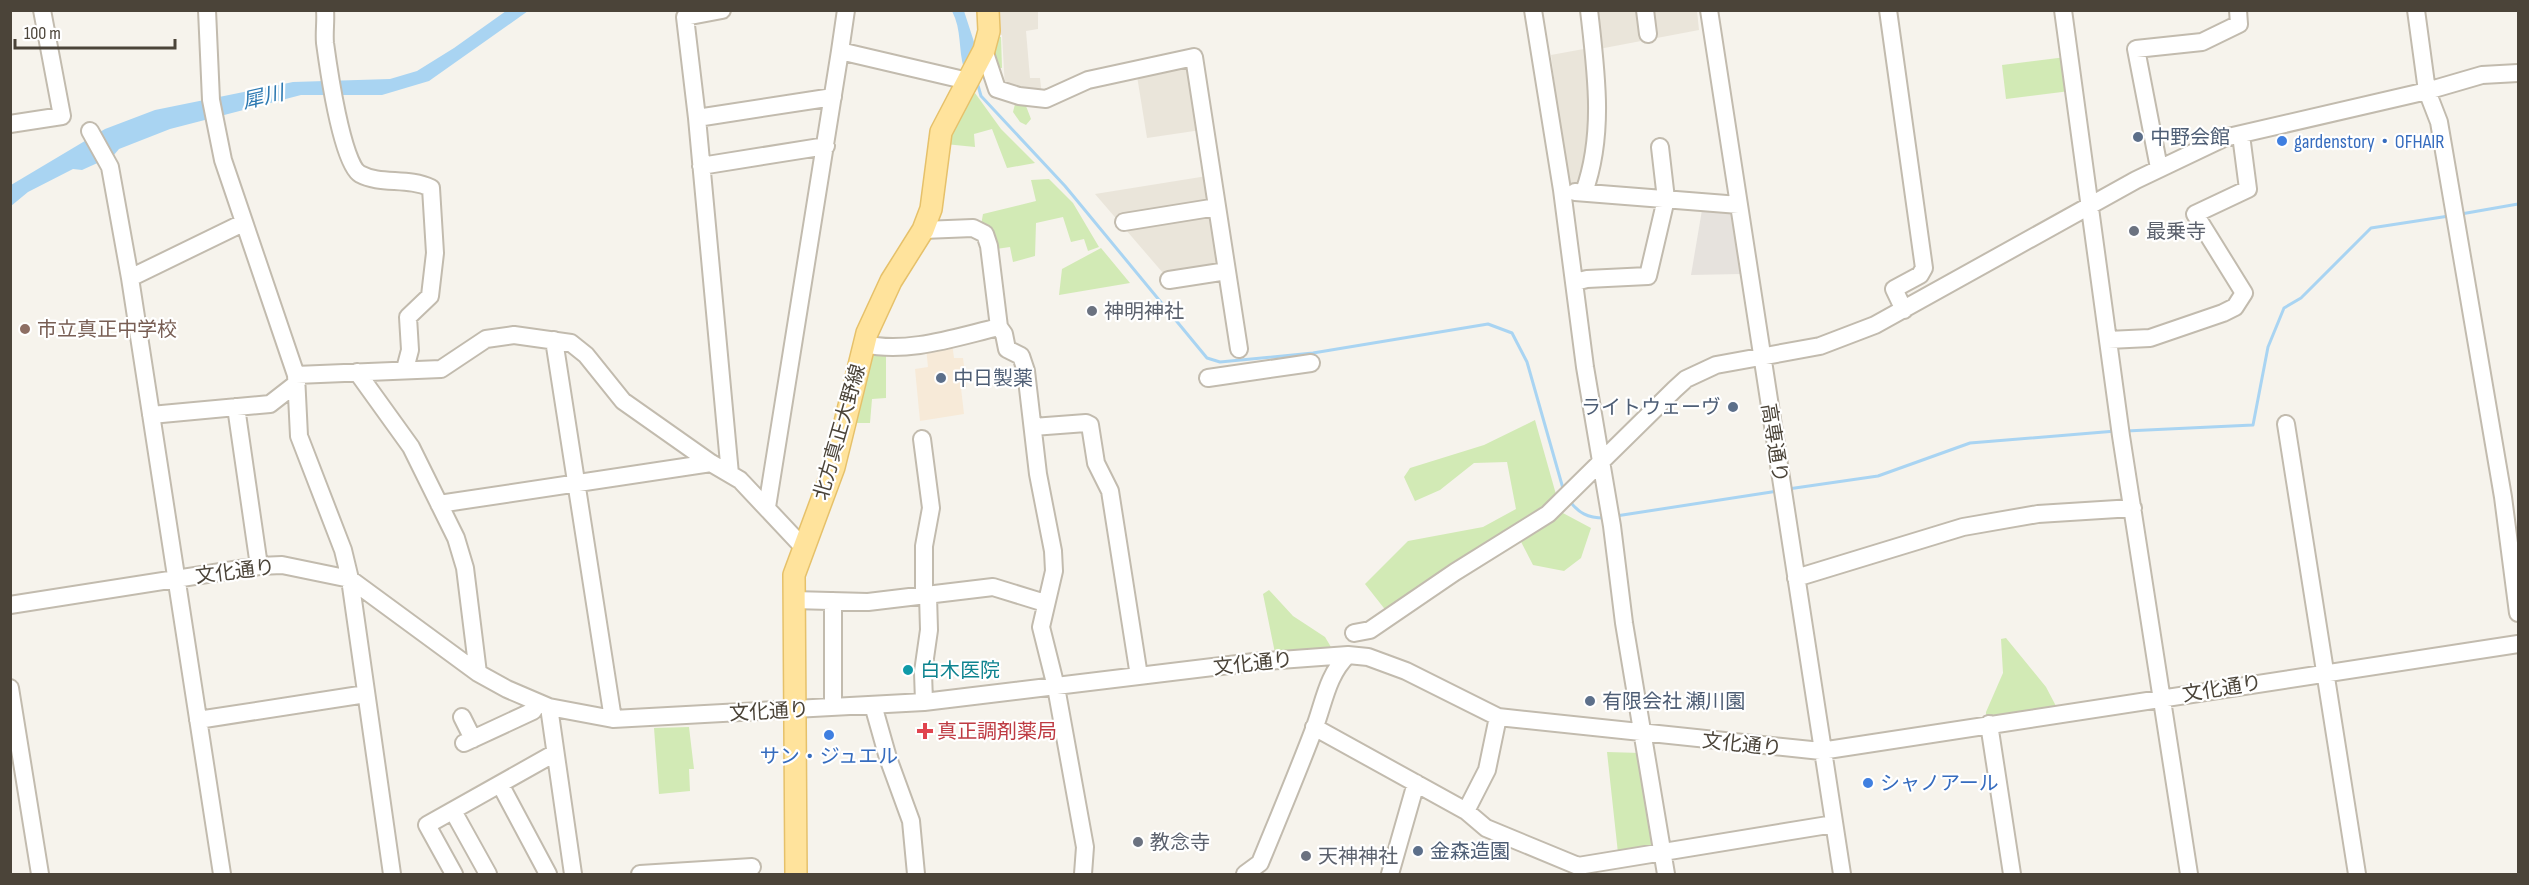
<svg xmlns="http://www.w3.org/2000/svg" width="2529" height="885" viewBox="0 0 2529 885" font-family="'Sofia Sans Condensed','Noto Sans JP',sans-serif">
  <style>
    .residential { fill: #eae5da }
    .commercial { fill: #f7ead8 }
    .industrial { fill: #e6e2dd }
    .green { fill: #d2eab5 }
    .water { fill: #a9d4f2 }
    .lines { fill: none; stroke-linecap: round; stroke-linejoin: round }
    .stream { stroke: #a9d4f2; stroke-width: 3 }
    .minor-casing { stroke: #c2bbae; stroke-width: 20 }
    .major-casing { stroke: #e6c16a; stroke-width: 24 }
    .minor { stroke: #fff; stroke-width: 16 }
    .major { stroke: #ffe39c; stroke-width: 21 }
    .service-dot { fill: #5c6f8a; stroke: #fff; stroke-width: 2 }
    .shop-dot { fill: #3f7fe0; stroke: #fff; stroke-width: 2 }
    .worship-dot { fill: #6b7280; stroke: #fff; stroke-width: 2 }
    .education-dot { fill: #8d6e63; stroke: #fff; stroke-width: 2 }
    .culture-dot { fill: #0f9aa8; stroke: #fff; stroke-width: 2 }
    .health-dot { fill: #e0444e; stroke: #fff; stroke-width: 2 }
    .labels { text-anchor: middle; stroke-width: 4.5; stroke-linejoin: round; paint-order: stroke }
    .service-label { font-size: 20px; fill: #4e5e75; stroke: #fff; text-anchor: start }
    .shop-label { font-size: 20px; fill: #366cbe; stroke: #fff; text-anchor: start }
    .worship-label { font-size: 20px; fill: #5b616d; stroke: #fff; text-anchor: start }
    .education-label { font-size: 20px; fill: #785e54; stroke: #fff; text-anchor: start }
    .street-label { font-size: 20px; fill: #4b4439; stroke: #fff }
    .culture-label { font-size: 20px; fill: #0d838f; stroke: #fff; text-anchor: start }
    .health-label { font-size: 20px; fill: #be3a42; stroke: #fff; text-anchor: start }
    .water-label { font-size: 21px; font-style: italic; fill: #2e7ab2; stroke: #fff }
  </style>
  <rect width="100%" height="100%" fill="#f6f3ec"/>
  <path class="residential" d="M 994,11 L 1038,11 L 1038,29 L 1026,31 L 1030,78 L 1040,78 L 1042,96 L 1005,88 L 1002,35 L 993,34 Z
    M 1594,11 L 1697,11 L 1699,30 L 1599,49 Z
    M 1589,48 L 1590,121 L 1580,184 L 1567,182 L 1551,55 Z
    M 1188,67 L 1201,130 L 1147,138 L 1137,76 Z
    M 1207,176 L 1220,267 L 1163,273 L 1095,194 Z"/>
  <path class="commercial" d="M 952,343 L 954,358 L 963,358 L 967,387 L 961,388 L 964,414 L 920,421 L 915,369 L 928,367 L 926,347 Z"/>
  <path class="industrial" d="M 1702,210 L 1733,212 L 1741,274 L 1691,275 Z"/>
  <path class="green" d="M 994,37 L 1001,37 L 1002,68 L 994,67 L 991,53 Z
    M 2066,57 L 2070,91 L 2006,99 L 2002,65 Z
    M 975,93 L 1001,129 L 1035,163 L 1007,168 L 992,129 L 974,134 L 975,147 L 945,144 L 953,123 Z
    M 1015,104 L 1026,106 L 1031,119 L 1026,125 L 1020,122 L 1013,112 Z
    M 1049,179 L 1073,203 L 1099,247 L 1088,251 L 1084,239 L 1071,242 L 1063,217 L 1036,223 L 1035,256 L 1013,262 L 1010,247 L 996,249 L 981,225 L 983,214 L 1036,201 L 1031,180 Z
    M 1101,248 L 1130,283 L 1059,295 L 1062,269 Z
    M 868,352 L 886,353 L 886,398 L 872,399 L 870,423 L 850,423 Z
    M 1535,420 L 1561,512 L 1591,528 L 1581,558 L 1564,571 L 1533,565 L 1515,530 L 1387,612 L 1365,584 L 1408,541 L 1483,527 L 1516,509 L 1507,462 L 1474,463 L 1440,490 L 1415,501 L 1404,477 L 1410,468 L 1484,445 Z
    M 1269,590 L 1293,616 L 1325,637 L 1331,647 L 1275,653 L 1263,594 Z
    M 2006,638 L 2046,687 L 2057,708 L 1986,719 L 1986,712 L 2003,673 L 2001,639 Z
    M 689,727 L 694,769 L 689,769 L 690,791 L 659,794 L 654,728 Z
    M 1607,752 L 1641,753 L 1656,848 L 1618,853 Z"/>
  <path class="water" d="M 506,11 L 528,11 L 429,81 L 382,95 L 301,95 L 170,129 L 119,149 L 113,156 L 82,170 L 73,169 L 28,192 L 11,206 L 11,185 L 105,129 L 155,110 L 293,82 L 390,79 L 417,71 L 454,48 Z
    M 952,11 L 964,11 L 976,48 L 964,69 C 958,49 962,30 952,11 Z"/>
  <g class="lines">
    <path class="stream" d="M 977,82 L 981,96 L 1065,186 L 1207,358 L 1220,362 L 1313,353 L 1488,324 L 1512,333 L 1527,362 L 1564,492
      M 2461,214 L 2518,204
      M 2126,431 L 2253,425 L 2268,347 L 2284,308 L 2301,298 L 2371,228 L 2449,216
      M 1788,489 L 1878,476 L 1970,443 L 2116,431
      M 1569,500 C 1578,513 1588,518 1604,518
      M 1616,516 L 1778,491"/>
    <defs>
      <path id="minor" d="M 207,10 L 211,100 L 223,160 L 296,375 L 299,436 L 343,550 L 350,579 L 392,874
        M 325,10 C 326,21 324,32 325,43 C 328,65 342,165 360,174 C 380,185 408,177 431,188 L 435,253 L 430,296 L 408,317 L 410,350 L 405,369
        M 722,10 L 685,17 L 697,118 L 730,474
        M 1533,10 L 1562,190 L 1585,367 L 1612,526 L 1624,623 L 1666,874
        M 1645,10 L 1648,34
        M 1709,10 L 1842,874
        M 1888,10 L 1924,268 L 1920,275 L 1894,289 L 1904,310
        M 2063,10 L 2121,436 L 2189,874
        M 2416,10 L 2427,91 L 2439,122 L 2503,497 L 2518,613
        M 984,50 L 997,89 L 1019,96 L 1046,99 L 1088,80 L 1194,57 L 1239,349
        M 840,51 L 846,10
        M 697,118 L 833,97
        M 10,124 L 62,116 L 42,10
        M 90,131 L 110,167 L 130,278 L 222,874
        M 701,166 L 826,146
        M 2159,168 L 2136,49 L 2202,42 L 2239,24 L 2238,10
        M 1575,192 L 1739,205
        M 1584,192 C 1605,134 1596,71 1589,10
        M 1124,222 L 1217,207
        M 923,230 L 973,228 L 985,234 L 989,246 L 999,327 L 1004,334 L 1007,349 L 1021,356 L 1026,371 L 1038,474 L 1053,551 L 1054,571 L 1041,627 L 1056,687 L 1085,847 L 1083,874
        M 130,278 L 243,223
        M 1169,280 L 1227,271
        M 1575,282 L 1587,279 L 1648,276 L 1666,199 L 1660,147
        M 554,340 L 613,719
        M 2108,340 L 2150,338 L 2223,313 L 2235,307 L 2244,293 L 2195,214 L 2248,189 L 2241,135
        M 864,344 C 908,354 956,337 999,327
        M 357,372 L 411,447 L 456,538 L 465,568 L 478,673
        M 296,375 L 441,369 L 486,339 L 514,335 L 571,343 L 586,355 L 623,401 L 711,463 L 740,480 L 803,547
        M 1208,378 L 1311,363
        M 236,407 L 259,566
        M 151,415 L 270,404 L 297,383
        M 2286,424 L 2357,874
        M 1033,427 L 1086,423 L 1090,425 L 1096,463 L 1110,491 L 1139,676
        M 922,439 L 931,508 L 924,546 L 924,596
        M 439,504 L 711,463
        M 767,507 L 840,51 L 968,81
        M 1796,578 L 1963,527 L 2038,514 L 2133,508
        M 793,600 L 868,602 L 993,587 L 1045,603
        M 833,601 L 833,707
        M 10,605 L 259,566 L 282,565 L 350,579 L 478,673 L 507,689 L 549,707 L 613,719 L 924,702 L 1254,662 L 1348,655 L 1368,657 L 1406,671 L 1498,717 L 1821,751 L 2518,644
        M 1354,633 L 1370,630 L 1455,572 L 1548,514 L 1675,389 L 1686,379 L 1716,365 L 1820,346 L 1875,325 L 2136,180 L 2224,138 L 2427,91 L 2482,75 L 2518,73
        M 10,688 L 40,874
        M 924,702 L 923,672 L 929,630 L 928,595
        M 878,705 L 875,712 L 888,758 L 911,821 L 916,874
        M 549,707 L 573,874
        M 462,717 L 473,739
        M 198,720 L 366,694
        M 1989,724 L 2012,874
        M 1314,727 L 1466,811 L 1486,828 L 1578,866 L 1834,824
        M 464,743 L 533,711 L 538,703
        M 500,784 L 548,874
        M 453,811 L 488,874
        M 1466,811 L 1487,770 L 1498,717
        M 454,874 L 427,825 L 555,753
        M 640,874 L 752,867
        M 1245,874 L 1260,863 C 1278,819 1297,774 1314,729 C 1324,703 1327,675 1348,655
        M 1390,874 L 1416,783"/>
      <path id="major" d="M 796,874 L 794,575 L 834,467 L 867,333 L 891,281 L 923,230 L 931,209 L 941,132 L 984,50 L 989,31 L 988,10"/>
    </defs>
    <use href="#minor" class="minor-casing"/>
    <use href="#major" class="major-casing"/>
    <use href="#minor" class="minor"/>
    <use href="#major" class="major"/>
  </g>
  <g class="service-dot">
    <circle cx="2138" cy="137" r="6"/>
    <circle cx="941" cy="378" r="6"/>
    <circle cx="1733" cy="407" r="6"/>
    <circle cx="1590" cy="701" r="6"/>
    <circle cx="1418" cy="851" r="6"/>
  </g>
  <g class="shop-dot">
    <circle cx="2282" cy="141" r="6"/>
    <circle cx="829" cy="735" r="6"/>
    <circle cx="1868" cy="783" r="6"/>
  </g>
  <g class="worship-dot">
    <circle cx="2134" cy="231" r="6"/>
    <circle cx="1092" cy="311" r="6"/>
    <circle cx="1138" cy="842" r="6"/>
    <circle cx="1306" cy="856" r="6"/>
  </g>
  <circle class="education-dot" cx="25" cy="329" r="6"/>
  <circle class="culture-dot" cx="908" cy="670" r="6"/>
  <path class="health-dot" d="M922 722h6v6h6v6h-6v6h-6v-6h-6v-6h6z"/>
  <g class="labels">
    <g class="service-label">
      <text x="2150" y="144">中野会館</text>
      <text x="953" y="385">中日製薬</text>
      <text x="1721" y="414" text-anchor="end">ライトウェーヴ</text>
      <text x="1602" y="708">有限会社 瀬川園</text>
      <text x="1430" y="858">金森造園</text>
    </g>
    <g class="shop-label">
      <text x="2294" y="148">gardenstory・OFHAIR</text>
      <text x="829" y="763" text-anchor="middle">サン・ジュエル</text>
      <text x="1880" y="790">シャノアール</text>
    </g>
    <g class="worship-label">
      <text x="2146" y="238">最乗寺</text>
      <text x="1104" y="318">神明神社</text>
      <text x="1150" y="849">教念寺</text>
      <text x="1318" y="863">天神神社</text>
    </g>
    <g class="education-label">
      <text x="37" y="336">市立真正中学校</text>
    </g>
    <g class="street-label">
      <text transform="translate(839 432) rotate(-74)" y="7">北方真正大野線</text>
      <text transform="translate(1775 443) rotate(81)" y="7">高専通り</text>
      <text transform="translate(235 571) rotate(-7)" y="7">文化通り</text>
      <text transform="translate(1253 663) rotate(-6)" y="7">文化通り</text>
      <text transform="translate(2222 688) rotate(-9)" y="7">文化通り</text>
      <text transform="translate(769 711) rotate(-3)" y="7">文化通り</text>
      <text transform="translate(1742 744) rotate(6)" y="7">文化通り</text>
    </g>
    <g class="culture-label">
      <text x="920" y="677">白木医院</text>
    </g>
    <g class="health-label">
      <text x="937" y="738">真正調剤薬局</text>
    </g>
    <g class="water-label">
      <text transform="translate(263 97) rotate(-13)" y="7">犀川</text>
    </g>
  </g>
  <rect width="2529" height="885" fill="none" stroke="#4b4439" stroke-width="24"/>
  <path d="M15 39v9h160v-9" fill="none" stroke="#4b4439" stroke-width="3"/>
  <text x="24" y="39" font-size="18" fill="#4b4439" stroke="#ffffff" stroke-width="4.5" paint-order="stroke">100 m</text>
</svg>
